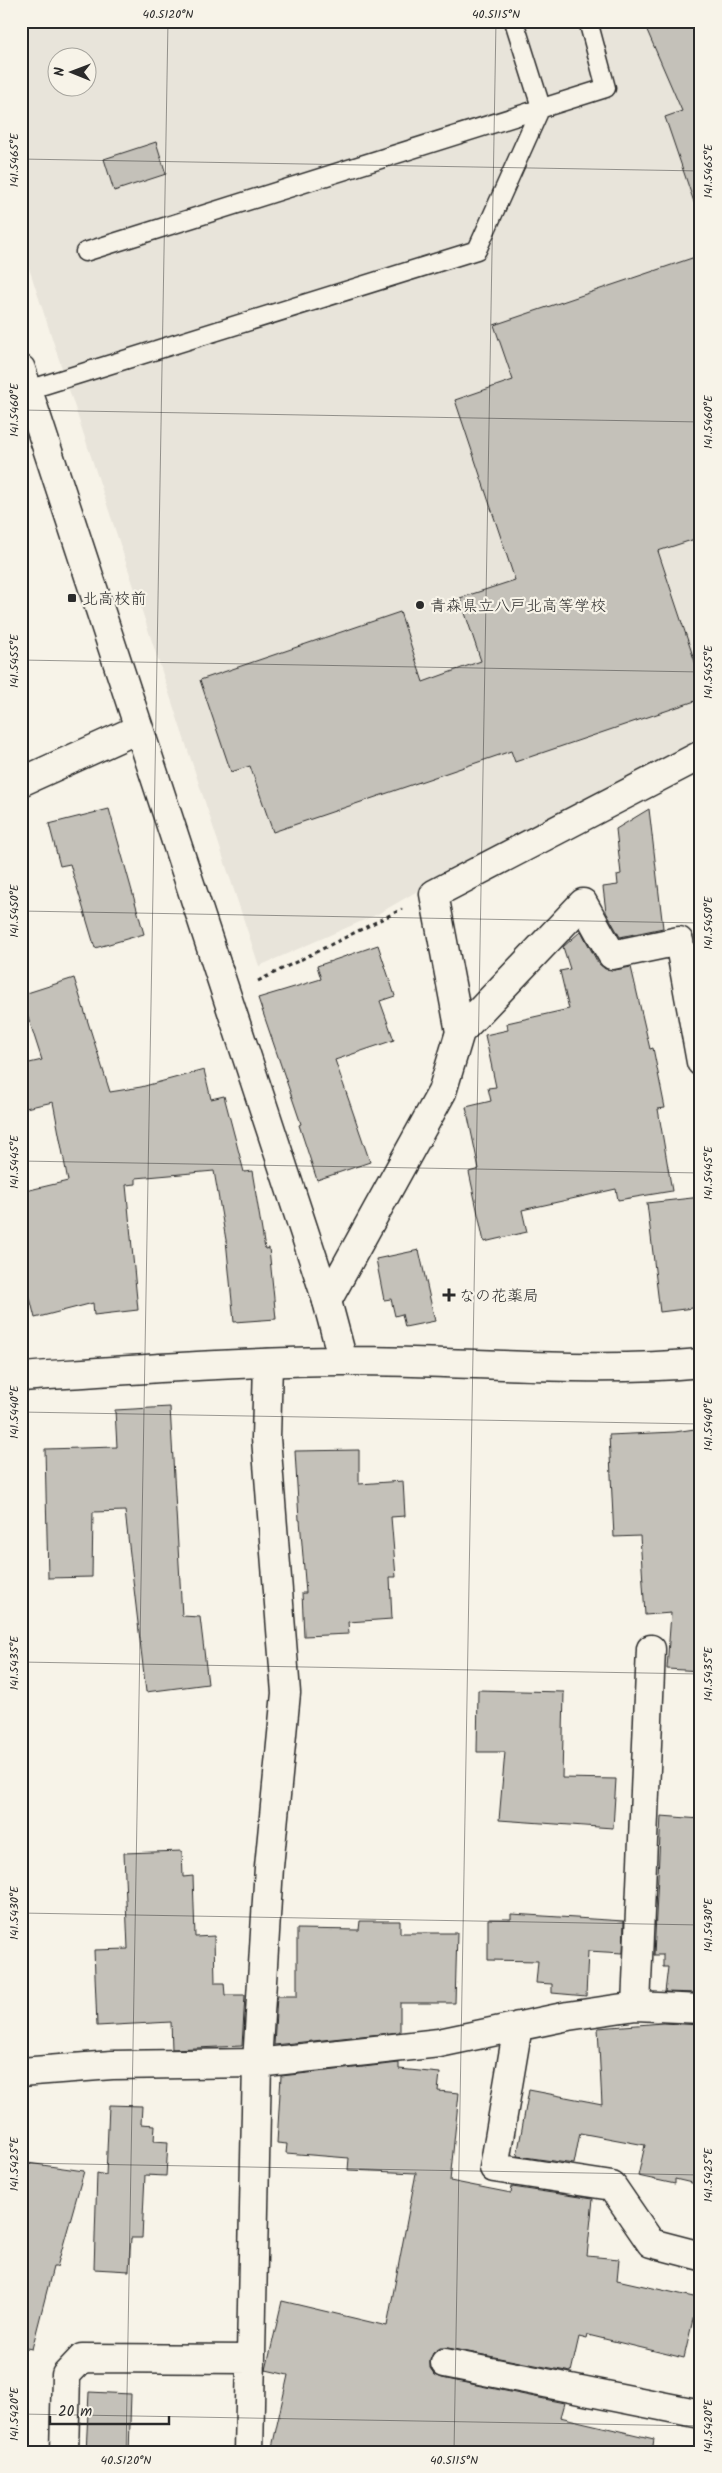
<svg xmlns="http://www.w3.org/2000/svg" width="722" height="2473" viewBox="0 0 722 2473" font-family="Kalam,'Klee One',sans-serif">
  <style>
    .built { fill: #e8e4da; fill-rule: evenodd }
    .building { fill: #c4c1b9; stroke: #2b2b2b }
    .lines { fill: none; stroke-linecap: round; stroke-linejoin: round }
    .lane-casing { stroke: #2b2b2b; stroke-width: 21 }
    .street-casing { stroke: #2b2b2b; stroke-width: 31 }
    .secondary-casing { stroke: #2b2b2b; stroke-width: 31 }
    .path { stroke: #2b2b2b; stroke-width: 3; stroke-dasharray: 4 4; stroke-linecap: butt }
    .lane { stroke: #f7f3e8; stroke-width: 18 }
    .street { stroke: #f7f3e8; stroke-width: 28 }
    .secondary { stroke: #f7f3e8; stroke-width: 28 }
    .ticks { fill: none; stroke: #2b2b2b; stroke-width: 1; stroke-opacity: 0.45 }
    .poi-dot { fill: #2b2b2b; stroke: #f7f3e8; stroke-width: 2 }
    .labels { text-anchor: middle; stroke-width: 4.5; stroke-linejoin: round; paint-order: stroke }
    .poi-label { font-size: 16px; fill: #2b2b2b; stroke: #f7f3e8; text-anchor: start }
    .neatline { fill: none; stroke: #2b2b2b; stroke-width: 2 }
    .ticks-label { font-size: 12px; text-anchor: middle; fill: #2b2b2b }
  </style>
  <rect width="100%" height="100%" fill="#f7f3e8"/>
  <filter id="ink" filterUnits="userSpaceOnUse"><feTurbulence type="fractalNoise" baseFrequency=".02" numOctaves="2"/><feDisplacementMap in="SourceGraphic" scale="10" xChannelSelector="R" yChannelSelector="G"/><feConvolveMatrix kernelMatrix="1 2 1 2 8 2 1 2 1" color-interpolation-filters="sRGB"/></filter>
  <g filter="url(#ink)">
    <path class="built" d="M 21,21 L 701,21 L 701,740 L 481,854 L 378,914 L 259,966 L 21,244 ZM 58,58 L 88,58 L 88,88 L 58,88 Z"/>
    <path class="building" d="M 643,21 L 701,21 L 701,204 L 695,205 L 665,117 L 682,111 Z
      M 156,142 L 166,174 L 114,191 L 104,159 Z
      M 701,255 L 701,537 L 658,551 L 701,680 L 701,699 L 515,762 L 511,751 L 273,832 L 250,766 L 231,772 L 200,680 L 400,612 L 423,682 L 481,661 L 460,598 L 515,580 L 455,400 L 513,380 L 494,325 Z
      M 109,809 L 144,934 L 95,948 L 70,864 L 60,866 L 49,824 Z
      M 649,809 L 663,928 L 620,937 L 606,912 L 603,887 L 618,885 L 617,875 L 621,874 L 616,829 Z
      M 581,931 L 598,963 L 605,969 L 615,970 L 631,967 L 650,1049 L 653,1048 L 665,1108 L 658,1109 L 672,1191 L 618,1200 L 616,1189 L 522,1210 L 527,1232 L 484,1242 L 469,1172 L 479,1169 L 466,1107 L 491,1101 L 488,1088 L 496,1087 L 485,1035 L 508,1030 L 507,1023 L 569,1009 L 560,971 L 570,969 L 563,947 Z
      M 378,945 L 395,996 L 380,1001 L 394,1040 L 335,1060 L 370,1162 L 317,1180 L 299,1125 L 301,1124 L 258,998 L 321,979 L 317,966 Z
      M 74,978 L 110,1092 L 141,1087 L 204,1070 L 211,1099 L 224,1096 L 244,1172 L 252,1171 L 265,1249 L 269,1248 L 276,1319 L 234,1322 L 226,1240 L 214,1171 L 136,1178 L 136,1184 L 126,1185 L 138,1310 L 94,1315 L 93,1303 L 35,1318 L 21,1262 L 21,1192 L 68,1181 L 53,1102 L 21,1109 L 21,1065 L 42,1060 L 21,995 Z
      M 701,1197 L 701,1307 L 660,1312 L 647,1203 Z
      M 419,1250 L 435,1321 L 405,1327 L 402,1314 L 395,1316 L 391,1299 L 384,1300 L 376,1259 Z
      M 170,1407 L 182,1616 L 200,1617 L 208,1684 L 146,1692 L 125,1511 L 93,1512 L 92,1577 L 48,1578 L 45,1449 L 117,1447 L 115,1410 Z
      M 701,1428 L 701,1671 L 667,1669 L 671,1613 L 645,1615 L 640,1536 L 614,1537 L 609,1435 L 675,1432 Z
      M 359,1450 L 359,1484 L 403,1481 L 405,1516 L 391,1517 L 396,1577 L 390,1577 L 392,1619 L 348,1622 L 349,1634 L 304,1636 L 302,1593 L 306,1593 L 300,1520 L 299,1520 L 295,1451 Z
      M 478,1690 L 564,1692 L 562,1778 L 616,1779 L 613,1828 L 499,1820 L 505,1752 L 477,1752 Z
      M 661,1816 L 701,1819 L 698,1993 L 665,1992 L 668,1967 L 663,1967 L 663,1955 L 654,1955 Z
      M 182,1851 L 183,1877 L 193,1876 L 195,1937 L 214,1936 L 215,1983 L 224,1983 L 225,1995 L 245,1995 L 242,2046 L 172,2049 L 171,2022 L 97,2026 L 94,1950 L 128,1949 L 124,1853 Z
      M 511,1914 L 624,1921 L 623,1953 L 588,1951 L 586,1996 L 552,1993 L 552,1984 L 536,1983 L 538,1961 L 488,1960 L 488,1919 L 511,1919 Z
      M 360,1921 L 400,1921 L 400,1933 L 457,1933 L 455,2003 L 400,2003 L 400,2032 L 274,2045 L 277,1996 L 297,1996 L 297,1929 L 359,1930 Z
      M 663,2023 L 701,2025 L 701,2162 L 696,2184 L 675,2179 L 675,2184 L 638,2176 L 645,2145 L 580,2133 L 574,2164 L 517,2156 L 529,2090 L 602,2104 L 598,2028 Z
      M 399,2063 L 399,2069 L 440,2073 L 438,2091 L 459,2093 L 450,2181 L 511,2193 L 512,2187 L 593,2199 L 587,2256 L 619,2259 L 617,2280 L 698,2298 L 684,2358 L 588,2335 L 587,2339 L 579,2337 L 571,2372 L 448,2348 L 440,2348 L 433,2353 L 430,2360 L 430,2368 L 435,2375 L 442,2378 L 564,2403 L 560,2417 L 654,2439 L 652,2452 L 271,2452 L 288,2375 L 266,2370 L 282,2301 L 387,2326 L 416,2173 L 348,2170 L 349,2158 L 286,2153 L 287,2144 L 277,2143 L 281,2076 Z
      M 109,2105 L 142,2106 L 141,2124 L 155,2125 L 154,2141 L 168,2142 L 166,2176 L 145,2175 L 142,2238 L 131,2238 L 129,2271 L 94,2269 L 97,2173 L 106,2175 Z
      M 21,2162 L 84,2171 L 57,2267 L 53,2267 L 32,2349 L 21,2347 Z
      M 89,2392 L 131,2394 L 129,2452 L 86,2452 Z"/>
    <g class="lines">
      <defs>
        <path id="lane" d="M 85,252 L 606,88 L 588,21
          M 28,390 L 477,250 L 541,107 L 514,21"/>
        <path id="street" d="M 21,782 L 138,729
          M 460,1032 L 583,903 L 612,955 L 679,941 L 701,1062
          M 327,1301 L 442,1092 L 460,1032 L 434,894 L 701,755
          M 636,2006 L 651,1649
          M 518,2026 L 494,2168 L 612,2186 L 651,2243 L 701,2256
          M 21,2072 L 112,2065 L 257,2063 L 439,2043 L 568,2016 L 636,2006 L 701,2009
          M 445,2363 L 701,2414
          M 64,2452 L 66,2375 L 82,2358 L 250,2359
          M 249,2452 L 257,2063 L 269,1867 L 286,1693 L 266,1438 L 268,1363"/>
        <path id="secondary" d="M 21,369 L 327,1301 L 343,1361
          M 21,1377 C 128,1370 235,1362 342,1361 C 461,1360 582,1374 701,1363"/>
      </defs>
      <use href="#lane" class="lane-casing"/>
      <use href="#street" class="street-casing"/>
      <use href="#secondary" class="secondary-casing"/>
      <path class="path" d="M 258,981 L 402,909"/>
      <use href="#lane" class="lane"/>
      <use href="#street" class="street"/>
      <use href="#secondary" class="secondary"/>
    </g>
  </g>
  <path class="ticks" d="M 21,159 L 701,171M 21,410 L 701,422M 21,660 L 701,672M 21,911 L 701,923M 21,1161 L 701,1173M 21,1412 L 701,1424M 21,1662 L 701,1674M 21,1913 L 701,1925M 21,2163 L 701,2175M 21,2414 L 701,2426M 126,2452 L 168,21M 454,2452 L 496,21"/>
  <g class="poi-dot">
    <rect x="67" y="593" width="10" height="10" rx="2.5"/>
    <circle cx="420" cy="605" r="5"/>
    <path d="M446.5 1287.5h5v5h5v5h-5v5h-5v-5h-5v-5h5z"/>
  </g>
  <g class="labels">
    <g class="poi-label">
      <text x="82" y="604">北高校前</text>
      <text x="430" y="611">青森県立八戸北高等学校</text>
      <text x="459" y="1301">なの花薬局</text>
    </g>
  </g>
  <rect width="722" height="2473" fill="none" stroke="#f7f3e8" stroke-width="55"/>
  <g transform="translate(72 72) rotate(271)"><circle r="24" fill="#f7f3e8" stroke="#a5a39c"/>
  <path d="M0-4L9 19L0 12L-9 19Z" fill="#2b2b2b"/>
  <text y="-8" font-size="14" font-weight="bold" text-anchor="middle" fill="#2b2b2b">N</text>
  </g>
  <path d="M50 2416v8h119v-8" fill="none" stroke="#2b2b2b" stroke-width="2.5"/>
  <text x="58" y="2416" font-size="15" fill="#2b2b2b" stroke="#f7f3e8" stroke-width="4" paint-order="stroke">20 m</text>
  <rect x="28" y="28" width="666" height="2418" class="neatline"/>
  <g class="ticks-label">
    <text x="168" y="18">40.5120°N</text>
    <text x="496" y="18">40.5115°N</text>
    <text transform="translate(14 160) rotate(-90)" y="4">141.5465°E</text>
    <text transform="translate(708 171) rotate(-90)" y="4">141.5465°E</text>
    <text transform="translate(14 410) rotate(-90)" y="4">141.5460°E</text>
    <text transform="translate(708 422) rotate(-90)" y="4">141.5460°E</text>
    <text transform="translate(14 661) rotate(-90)" y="4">141.5455°E</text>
    <text transform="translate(708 672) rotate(-90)" y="4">141.5455°E</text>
    <text transform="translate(14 911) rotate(-90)" y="4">141.5450°E</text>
    <text transform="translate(708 923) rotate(-90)" y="4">141.5450°E</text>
    <text transform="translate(14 1162) rotate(-90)" y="4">141.5445°E</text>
    <text transform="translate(708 1173) rotate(-90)" y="4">141.5445°E</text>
    <text transform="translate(14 1412) rotate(-90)" y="4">141.5440°E</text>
    <text transform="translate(708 1424) rotate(-90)" y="4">141.5440°E</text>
    <text transform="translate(14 1663) rotate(-90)" y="4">141.5435°E</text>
    <text transform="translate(708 1674) rotate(-90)" y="4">141.5435°E</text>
    <text transform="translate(14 1913) rotate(-90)" y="4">141.5430°E</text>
    <text transform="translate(708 1925) rotate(-90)" y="4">141.5430°E</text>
    <text transform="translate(14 2164) rotate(-90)" y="4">141.5425°E</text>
    <text transform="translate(708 2175) rotate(-90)" y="4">141.5425°E</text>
    <text transform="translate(14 2414) rotate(-90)" y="4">141.5420°E</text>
    <text transform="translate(708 2426) rotate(-90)" y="4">141.5420°E</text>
    <text x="126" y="2464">40.5120°N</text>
    <text x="454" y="2464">40.5115°N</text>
  </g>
</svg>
